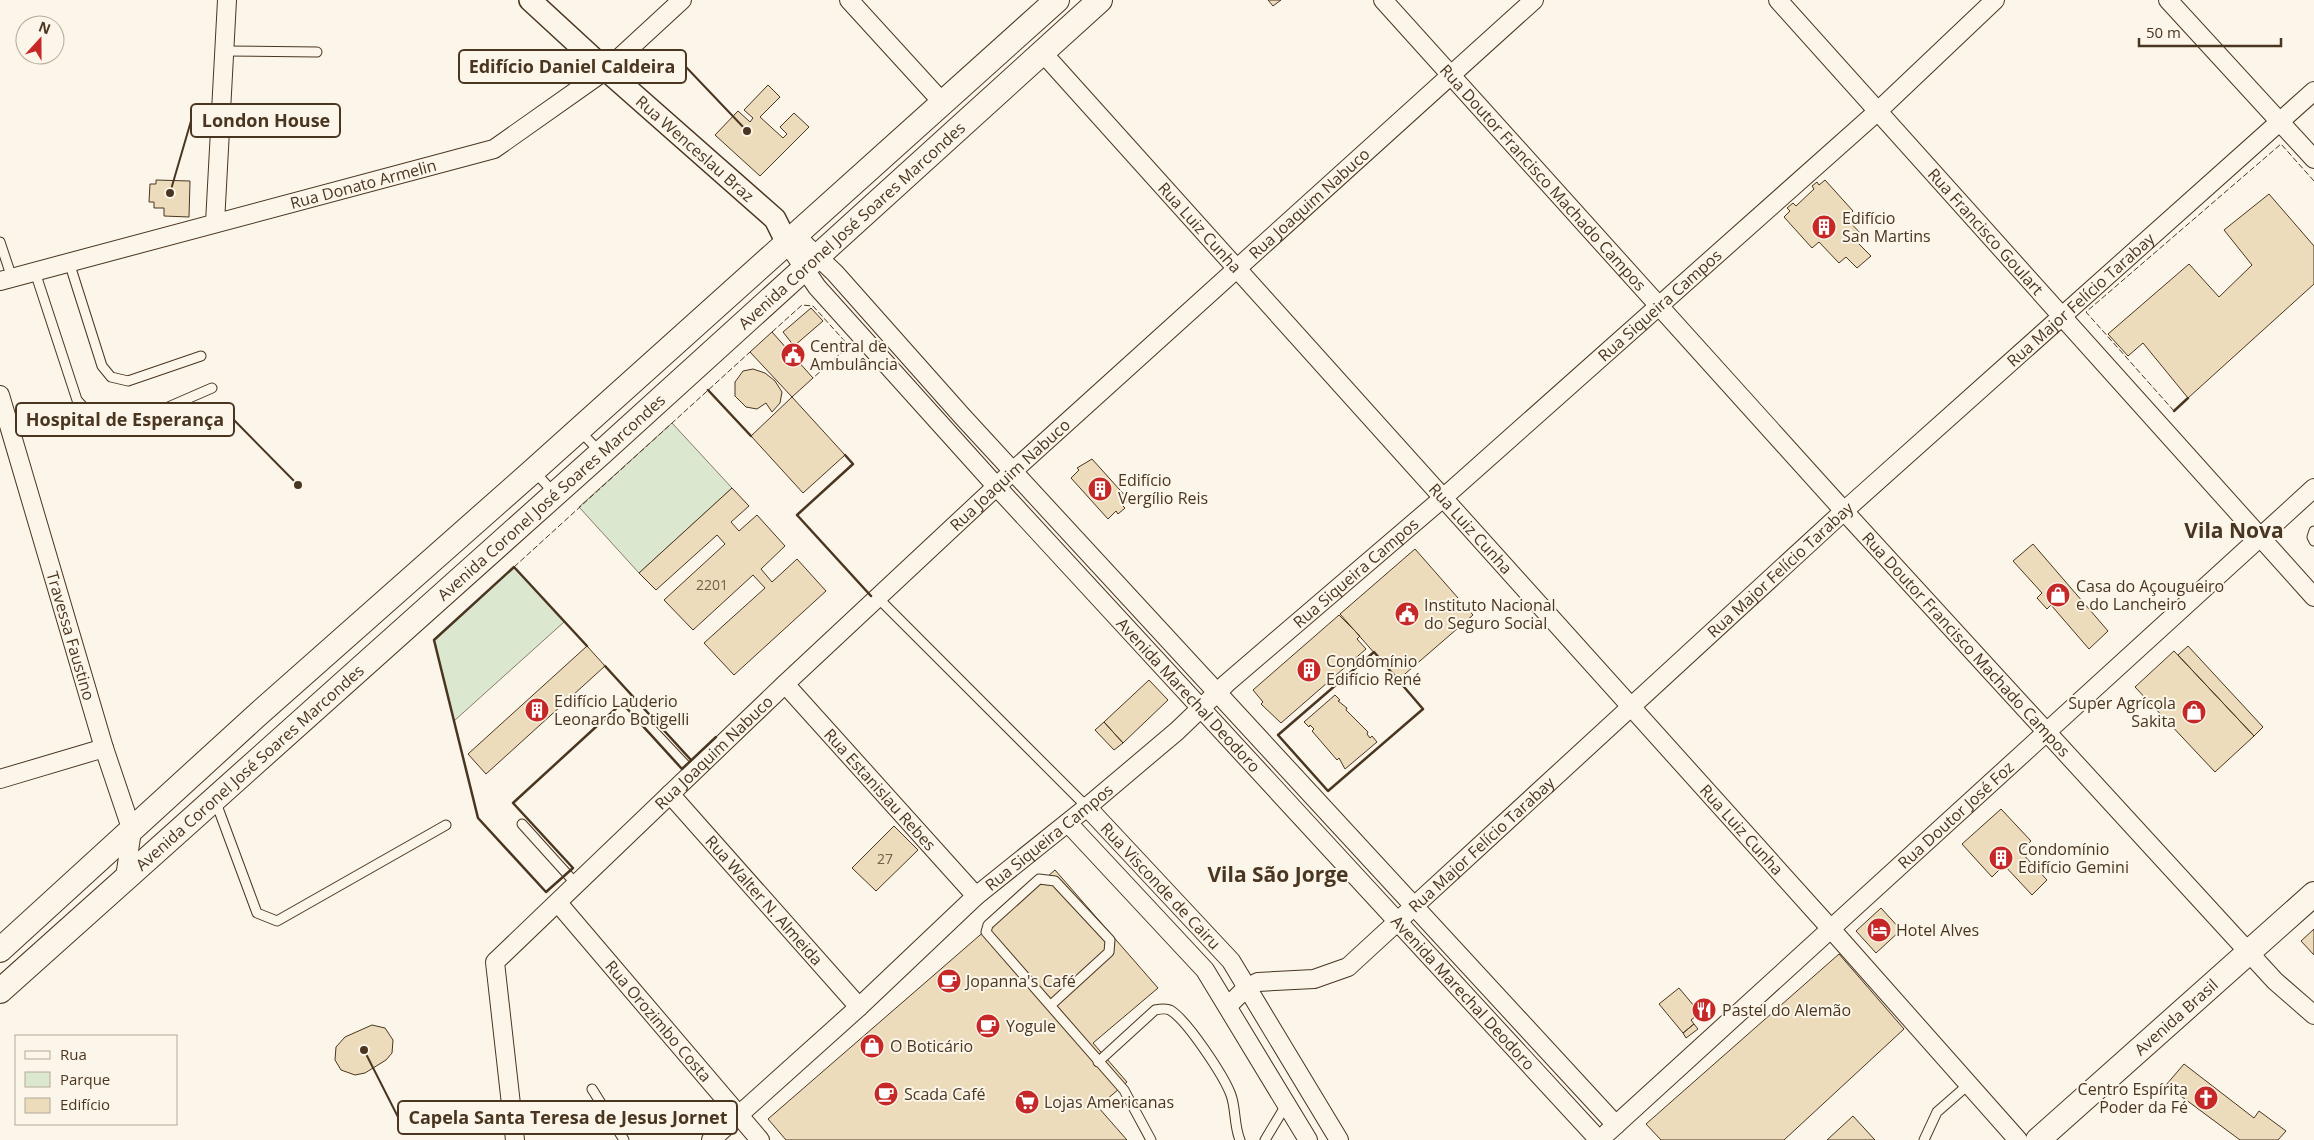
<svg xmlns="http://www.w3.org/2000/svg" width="2314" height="1140" viewBox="0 0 2314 1140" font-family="'Open Sans',sans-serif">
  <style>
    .green { fill: #dce7d0; stroke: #887966 }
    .building { fill: #ecdcbc; stroke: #4a3520 }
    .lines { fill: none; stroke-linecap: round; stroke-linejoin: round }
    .service-casing { stroke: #4a3520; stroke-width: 11 }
    .minor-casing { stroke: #4a3520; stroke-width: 20 }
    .tertiary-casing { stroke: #4a3520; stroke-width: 24 }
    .secondary-casing { stroke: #4a3520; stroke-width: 26 }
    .service { stroke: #fbf6e9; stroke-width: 9 }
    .minor { stroke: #fbf6e9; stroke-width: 18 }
    .tertiary { stroke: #fbf6e9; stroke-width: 21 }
    .secondary { stroke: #fbf6e9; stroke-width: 24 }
    .fence { stroke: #4a3520; stroke-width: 1; stroke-dasharray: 6 2.5; stroke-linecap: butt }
    .wall { stroke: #4a3520; stroke-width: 2.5 }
    .labels { text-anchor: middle; stroke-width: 4; stroke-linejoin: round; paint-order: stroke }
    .number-label { font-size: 14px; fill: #725f47 }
    .street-label { font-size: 16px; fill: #4a3520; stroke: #fbf6e9 }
    .poi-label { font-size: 16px; fill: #4a3520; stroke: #fbf6e9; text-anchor: start }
    .district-label { font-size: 21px; font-weight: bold; fill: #4a3520; stroke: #fbf6e9 }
    .leader { fill: none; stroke: #4a3520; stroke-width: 2 }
    .callout-dot { fill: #4a3520; stroke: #fbf6e9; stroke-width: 2 }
    .callout { fill: #fbf6e9; stroke: #4a3520; stroke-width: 2 }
    .callout-label { font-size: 18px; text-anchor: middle; font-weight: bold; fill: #4a3520 }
  </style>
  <rect width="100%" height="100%" fill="#fbf6e9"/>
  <path class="green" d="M 672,423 L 732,488 L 639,573 L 579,507 Z
    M 514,567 L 564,622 L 454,721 L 434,640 Z"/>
  <path class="building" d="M 1268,0 L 1281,0 L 1273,6 Z
    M 768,85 L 780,97 L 760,117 L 783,138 L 787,134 L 780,127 L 794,113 L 809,127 L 760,176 L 715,135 L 738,111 L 750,122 L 753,118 L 744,110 Z
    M 156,180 L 190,181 L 189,217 L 164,216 L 164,208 L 154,208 L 154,202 L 149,202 L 150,184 L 156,184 Z
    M 1825,180 L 1853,211 L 1846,218 L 1863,236 L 1857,242 L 1871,256 L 1857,268 L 1846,257 L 1839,263 L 1819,242 L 1812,248 L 1784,217 L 1790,211 L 1787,208 L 1793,203 L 1796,206 L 1814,189 L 1812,186 L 1817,182 L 1819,185 Z
    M 2269,194 L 2314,246 L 2314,284 L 2188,398 L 2143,343 L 2128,356 L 2108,334 L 2189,264 L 2219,297 L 2252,265 L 2224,230 Z
    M 811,308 L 823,321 L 794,346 L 783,332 Z
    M 772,332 L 813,378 L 792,397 L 750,352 Z
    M 753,369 L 765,373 L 775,381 L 782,392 L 780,403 L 772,412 L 766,403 L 757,409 L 746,407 L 735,396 L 735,382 L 743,371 Z
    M 792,397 L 845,455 L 803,493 L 751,436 Z
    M 1092,459 L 1129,500 L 1122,505 L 1125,508 L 1118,514 L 1116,511 L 1108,519 L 1071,478 L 1079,470 L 1077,468 Z
    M 732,488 L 749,506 L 731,522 L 739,531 L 757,515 L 785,546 L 761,569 L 772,582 L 797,559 L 826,591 L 734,675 L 704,643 L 765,588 L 753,575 L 693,630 L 664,600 L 725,544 L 717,535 L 656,590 L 639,573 Z
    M 2033,544 L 2108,631 L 2089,649 L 2051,605 L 2047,609 L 2037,598 L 2042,593 L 2013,561 Z
    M 1415,549 L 1473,615 L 1398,680 L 1340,614 Z
    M 1339,615 L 1360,636 L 1357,639 L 1366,649 L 1281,723 L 1261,704 L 1263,702 L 1253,690 Z
    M 587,646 L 605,666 L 486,774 L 468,754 Z
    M 2188,646 L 2263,727 L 2254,736 L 2178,655 Z
    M 2174,651 L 2254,736 L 2215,772 L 2135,687 Z
    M 1149,680 L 1168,700 L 1123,743 L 1104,722 Z
    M 1335,695 L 1340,700 L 1338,701 L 1347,708 L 1346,710 L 1368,732 L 1367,734 L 1370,738 L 1372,736 L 1377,742 L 1345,769 L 1339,758 L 1337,760 L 1312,731 L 1314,729 L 1310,725 L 1309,727 L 1304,722 Z
    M 1104,722 L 1123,743 L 1114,750 L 1095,730 Z
    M 2001,809 L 2031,841 L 2020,851 L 2047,880 L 2032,895 L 2004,865 L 1992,877 L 1962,844 Z
    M 894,826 L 918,850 L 876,891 L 852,868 Z
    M 1055,870 L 1158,988 L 1093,1043 L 1127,1082 L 1098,1107 L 1127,1140 L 786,1140 L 768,1119 Z
    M 1881,908 L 1901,930 L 1876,953 L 1856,931 Z
    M 2314,929 L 2314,955 L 2301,941 Z
    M 1839,954 L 1904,1029 L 1784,1140 L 1661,1140 L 1646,1124 Z
    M 1679,988 L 1700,1013 L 1691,1020 L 1694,1024 L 1683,1033 L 1659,1004 Z
    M 1703,1001 L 1715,1015 L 1707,1022 L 1695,1007 Z
    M 1694,1024 L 1698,1029 L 1686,1038 L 1683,1033 Z
    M 372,1025 L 385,1028 L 393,1040 L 392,1053 L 386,1060 L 365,1073 L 355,1075 L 341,1070 L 335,1060 L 336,1047 L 345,1037 Z
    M 2184,1064 L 2254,1118 L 2259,1111 L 2286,1131 L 2278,1140 L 2240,1140 L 2166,1085 Z
    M 1853,1116 L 1875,1140 L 1827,1140 Z"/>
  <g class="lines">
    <defs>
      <path id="service" d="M 225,51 L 317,52
        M 0,242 L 12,278
        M 69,262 L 102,366 L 111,377 L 128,381 L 201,356
        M 35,272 L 77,400 L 99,424 L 127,425 L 212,388
        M 579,430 L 601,453
        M 534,471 L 554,493
        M 2314,531 L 2312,537 L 2314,541
        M 878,598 L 1087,807
        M 646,723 L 692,772
        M 215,800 L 257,913 L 277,921 L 446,825
        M 522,824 L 577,885
        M 1051,1005 L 1109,952 L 1110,940 L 1055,881 L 1039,879 L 988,925 L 986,932 L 1124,1090 L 1151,1140
        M 1098,1062 L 1155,1010 C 1160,1009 1166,1008 1170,1010 C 1187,1020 1224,1076 1231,1095 C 1236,1109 1234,1126 1240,1140
        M 592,1089 L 624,1140
        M 1265,1140 L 1286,1105
        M 1924,1140 L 1937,1112 L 1969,1084"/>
      <g id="minor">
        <path d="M 849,0 L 943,103"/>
        <path id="s1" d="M 1383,0 L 1844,511 L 2275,981 L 2314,1015"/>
        <path id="s2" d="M 1778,0 L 2314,597"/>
        <path d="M 2168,0 L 2314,159"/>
        <path id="s3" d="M 1042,52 L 1831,929 L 2018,1140"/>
        <path d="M 215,223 L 227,0"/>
        <path d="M 796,236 L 835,273 L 962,416 L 1616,1125"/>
        <path id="s4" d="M 787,243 L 817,287 L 997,487 L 1599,1140"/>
        <path id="s5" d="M 0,281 L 494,149 L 606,70 L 682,0"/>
        <path id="s6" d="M 0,395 L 104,748 L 132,831 L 125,877"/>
        <path id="s7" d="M 785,684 L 976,896"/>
        <path d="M 0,779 L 104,748"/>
        <path id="s8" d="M 670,794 L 859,1007"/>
        <path id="s9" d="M 1087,807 L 1231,961 L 1339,1140"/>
        <path d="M 1068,823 L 1205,970 L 1308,1140"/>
        <path id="s10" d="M 558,903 L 760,1140"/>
        <path id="s11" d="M 1228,1006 L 1246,988 L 1258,982 L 1314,979 L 1348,967 L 1844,511 L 2314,91"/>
        <path id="s12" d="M 1607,1133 L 2314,488"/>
        <path id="s13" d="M 515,1140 L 495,962 L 785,684 L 1013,471 L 1534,0"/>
        <path id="s14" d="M 711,1140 L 859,1007 L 976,896 L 1087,807 L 1177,731 L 1227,683 L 1443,498 L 1878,111 L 1995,0"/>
      </g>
      <g id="tertiary">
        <path id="s15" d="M 530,0 L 606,70 L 775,219 L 787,243"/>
      </g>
      <g id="secondary">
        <path d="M 0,950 L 255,717 L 534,470 L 1057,0"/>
        <path id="s16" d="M 0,991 L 601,453 L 1100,0"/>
        <path id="s17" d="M 2038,1140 L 2314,894"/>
      </g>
    </defs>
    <use href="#service" class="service-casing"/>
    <use href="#minor" class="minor-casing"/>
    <use href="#tertiary" class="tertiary-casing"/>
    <use href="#secondary" class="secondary-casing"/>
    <use href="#service" class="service"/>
    <use href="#minor" class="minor"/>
    <use href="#tertiary" class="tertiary"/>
    <use href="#secondary" class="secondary"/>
    <path class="fence" d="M 772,332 L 802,305 L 813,306 L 849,346 L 813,378
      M 2174,411 L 2086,312 L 2281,144 L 2314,181
      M 514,567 L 750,352"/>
    <path class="wall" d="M 708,390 L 751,436
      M 2174,411 L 2188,398
      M 845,455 L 853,464 L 797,515 L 871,596
      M 587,646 L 514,567 L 434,640 L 478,818 L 546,892 L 573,868 L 513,803 L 622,703 L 682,769 L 716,737
      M 1374,652 L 1423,709 L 1328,791 L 1278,735 Z
      M 605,666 L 691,760"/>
  </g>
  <defs>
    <symbol id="building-disc" viewBox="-11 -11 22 22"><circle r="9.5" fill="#c62828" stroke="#fbf6e9"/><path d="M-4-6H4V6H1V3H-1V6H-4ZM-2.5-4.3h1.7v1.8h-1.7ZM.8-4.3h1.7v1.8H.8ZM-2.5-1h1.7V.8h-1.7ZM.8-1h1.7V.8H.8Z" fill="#fff"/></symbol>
    <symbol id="civic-disc" viewBox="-11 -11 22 22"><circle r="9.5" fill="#c62828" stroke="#fbf6e9"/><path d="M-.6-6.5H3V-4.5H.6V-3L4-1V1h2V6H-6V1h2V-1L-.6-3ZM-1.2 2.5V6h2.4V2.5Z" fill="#fff"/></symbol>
    <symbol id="shop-disc" viewBox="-11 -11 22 22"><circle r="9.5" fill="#c62828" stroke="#fbf6e9"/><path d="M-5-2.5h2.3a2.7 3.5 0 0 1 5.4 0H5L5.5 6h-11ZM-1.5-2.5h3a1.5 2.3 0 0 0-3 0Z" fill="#fff"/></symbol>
    <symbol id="hotel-disc" viewBox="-11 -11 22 22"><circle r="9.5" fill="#c62828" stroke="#fbf6e9"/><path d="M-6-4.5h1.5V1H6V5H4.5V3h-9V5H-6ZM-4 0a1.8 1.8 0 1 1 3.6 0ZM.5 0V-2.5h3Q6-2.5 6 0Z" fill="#fff"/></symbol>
    <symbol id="cafe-disc" viewBox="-11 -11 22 22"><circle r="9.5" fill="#c62828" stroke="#fbf6e9"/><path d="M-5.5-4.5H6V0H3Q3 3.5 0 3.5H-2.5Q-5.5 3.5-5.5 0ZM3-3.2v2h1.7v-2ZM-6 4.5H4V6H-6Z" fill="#fff"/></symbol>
    <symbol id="restaurant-disc" viewBox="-11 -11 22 22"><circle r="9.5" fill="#c62828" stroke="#fbf6e9"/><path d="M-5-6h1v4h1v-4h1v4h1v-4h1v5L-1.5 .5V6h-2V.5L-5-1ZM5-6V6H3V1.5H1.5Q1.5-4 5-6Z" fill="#fff"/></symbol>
    <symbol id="church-disc" viewBox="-11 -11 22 22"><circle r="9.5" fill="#c62828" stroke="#fbf6e9"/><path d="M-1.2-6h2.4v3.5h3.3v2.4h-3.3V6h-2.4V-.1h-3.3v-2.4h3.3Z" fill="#fff"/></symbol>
    <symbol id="supermarket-disc" viewBox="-11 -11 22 22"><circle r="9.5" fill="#c62828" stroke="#fbf6e9"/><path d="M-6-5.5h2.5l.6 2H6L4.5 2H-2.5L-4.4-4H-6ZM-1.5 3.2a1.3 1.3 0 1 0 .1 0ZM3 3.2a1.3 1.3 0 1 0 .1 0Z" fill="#fff"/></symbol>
  </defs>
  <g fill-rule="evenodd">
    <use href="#building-disc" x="1810" y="213" width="28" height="28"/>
    <use href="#civic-disc" x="779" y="341" width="28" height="28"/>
    <use href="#building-disc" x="1086" y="475" width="28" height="28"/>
    <use href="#shop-disc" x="2044" y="581" width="28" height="28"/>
    <use href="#civic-disc" x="1393" y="600" width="28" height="28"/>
    <use href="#building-disc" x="1295" y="656" width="28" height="28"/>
    <use href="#building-disc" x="523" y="696" width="28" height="28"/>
    <use href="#shop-disc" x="2180" y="698" width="28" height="28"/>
    <use href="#building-disc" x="1987" y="844" width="28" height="28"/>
    <use href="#hotel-disc" x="1865" y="916" width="28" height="28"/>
    <use href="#cafe-disc" x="935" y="967" width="28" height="28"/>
    <use href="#restaurant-disc" x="1690" y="996" width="28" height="28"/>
    <use href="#cafe-disc" x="974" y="1012" width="28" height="28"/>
    <use href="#shop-disc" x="858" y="1032" width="28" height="28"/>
    <use href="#cafe-disc" x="872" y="1080" width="28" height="28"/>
    <use href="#church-disc" x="2192" y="1084" width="28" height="28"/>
    <use href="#supermarket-disc" x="1013" y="1088" width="28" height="28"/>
  </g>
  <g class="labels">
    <g class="number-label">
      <text x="712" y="590">2201</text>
      <text x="885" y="864">27</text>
    </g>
    <g class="street-label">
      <text dy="6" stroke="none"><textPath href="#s15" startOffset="222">Rua Wenceslau Braz</textPath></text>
      <text dy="6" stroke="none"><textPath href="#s1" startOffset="239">Rua Doutor Francisco Machado Campos</textPath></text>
      <text dy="6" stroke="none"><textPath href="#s5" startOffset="376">Rua Donato Armelin</textPath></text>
      <text dy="6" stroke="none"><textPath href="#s13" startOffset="1292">Rua Joaquim Nabuco</textPath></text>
      <text dy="6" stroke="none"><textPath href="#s16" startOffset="1145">Avenida Coronel José Soares Marcondes</textPath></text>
      <text dy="6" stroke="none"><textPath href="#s3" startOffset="236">Rua Luiz Cunha</textPath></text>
      <text dy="6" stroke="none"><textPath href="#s2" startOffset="311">Rua Francisco Goulart</textPath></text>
      <text dy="6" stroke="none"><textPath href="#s11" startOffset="1122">Rua Major Felício Tarabay</textPath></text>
      <text dy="6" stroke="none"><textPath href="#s14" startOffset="1264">Rua Siqueira Campos</textPath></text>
      <text dy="6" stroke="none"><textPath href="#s13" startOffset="888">Rua Joaquim Nabuco</textPath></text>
      <text dy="6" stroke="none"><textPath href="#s16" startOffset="740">Avenida Coronel José Soares Marcondes</textPath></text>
      <text dy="6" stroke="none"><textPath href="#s3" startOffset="641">Rua Luiz Cunha</textPath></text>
      <text dy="6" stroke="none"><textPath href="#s11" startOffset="718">Rua Major Felício Tarabay</textPath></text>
      <text dy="6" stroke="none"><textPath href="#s14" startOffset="859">Rua Siqueira Campos</textPath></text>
      <text dy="6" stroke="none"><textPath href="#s6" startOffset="251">Travessa Faustino</textPath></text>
      <text dy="6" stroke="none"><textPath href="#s1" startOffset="869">Rua Doutor Francisco Machado Campos</textPath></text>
      <text dy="6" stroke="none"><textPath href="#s4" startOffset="605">Avenida Marechal Deodoro</textPath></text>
      <text dy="6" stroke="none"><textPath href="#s13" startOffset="482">Rua Joaquim Nabuco</textPath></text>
      <text dy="6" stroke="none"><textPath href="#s16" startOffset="335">Avenida Coronel José Soares Marcondes</textPath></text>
      <text dy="6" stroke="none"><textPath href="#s7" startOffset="142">Rua Estanislau Rebes</textPath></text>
      <text dy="6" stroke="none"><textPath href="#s12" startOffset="472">Rua Doutor José Foz</textPath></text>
      <text dy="6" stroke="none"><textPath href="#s3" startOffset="1046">Rua Luiz Cunha</textPath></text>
      <text dy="6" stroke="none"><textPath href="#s14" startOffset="454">Rua Siqueira Campos</textPath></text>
      <text dy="6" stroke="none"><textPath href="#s11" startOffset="312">Rua Major Felício Tarabay</textPath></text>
      <text dy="6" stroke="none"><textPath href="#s9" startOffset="108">Rua Visconde de Cairu</textPath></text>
      <text dy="6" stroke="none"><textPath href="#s8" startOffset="142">Rua Walter N. Almeida</textPath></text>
      <text dy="6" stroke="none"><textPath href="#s4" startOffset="1010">Avenida Marechal Deodoro</textPath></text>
      <text dy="6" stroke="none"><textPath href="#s17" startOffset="185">Avenida Brasil</textPath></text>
      <text dy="6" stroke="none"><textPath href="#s10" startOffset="155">Rua Orozimbo Costa</textPath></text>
    </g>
    <g class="poi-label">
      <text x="1842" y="224">Edifício<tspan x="1842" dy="18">San Martins</tspan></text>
      <text x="810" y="352">Central de<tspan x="810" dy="18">Ambulância</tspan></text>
      <text x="1118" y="486">Edifício<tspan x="1118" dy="18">Vergílio Reis</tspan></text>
      <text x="2076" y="592">Casa do Açougueiro<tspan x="2076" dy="18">e do Lancheiro</tspan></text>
      <text x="1424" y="611">Instituto Nacional<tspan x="1424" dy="18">do Seguro Social</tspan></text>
      <text x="1326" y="667">Condomínio<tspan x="1326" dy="18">Edifício René</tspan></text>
      <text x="554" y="707">Edifício Lauderio<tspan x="554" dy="18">Leonardo Botigelli</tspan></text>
      <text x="2176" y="709" text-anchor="end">Super Agrícola<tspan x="2176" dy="18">Sakita</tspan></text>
      <text x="2018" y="855">Condomínio<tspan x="2018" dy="18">Edifício Gemini</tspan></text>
      <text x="1896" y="936">Hotel Alves</text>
      <text x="966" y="987">Jopanna's Café</text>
      <text x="1722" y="1016">Pastel do Alemão</text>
      <text x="1006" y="1032">Yogule</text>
      <text x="890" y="1052">O Boticário</text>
      <text x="2188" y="1095" text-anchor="end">Centro Espírita<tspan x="2188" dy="18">Poder da Fé</tspan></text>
      <text x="904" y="1100">Scada Café</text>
      <text x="1044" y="1108">Lojas Americanas</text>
    </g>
    <g class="district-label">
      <text x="2234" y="538">Vila Nova</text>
      <text x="1278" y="882">Vila São Jorge</text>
    </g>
  </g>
  <path class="leader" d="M747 131L686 67M170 193L191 121M298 485L234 420M364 1050L398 1117"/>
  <g class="callout-dot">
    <circle cx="747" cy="131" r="5"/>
    <circle cx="170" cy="193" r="5"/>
    <circle cx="298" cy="485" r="5"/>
    <circle cx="364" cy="1050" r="5"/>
  </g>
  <g class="callout">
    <rect x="459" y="50" width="227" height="33" rx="5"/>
    <rect x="191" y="104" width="149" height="33" rx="5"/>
    <rect x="16" y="403" width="218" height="33" rx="5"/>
    <rect x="398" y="1101" width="339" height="33" rx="5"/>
  </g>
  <g class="callout-label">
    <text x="572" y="73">Edifício Daniel Caldeira</text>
    <text x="266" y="127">London House</text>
    <text x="125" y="426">Hospital de Esperança</text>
    <text x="568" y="1124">Capela Santa Teresa de Jesus Jornet</text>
  </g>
  <rect x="15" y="1035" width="162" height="90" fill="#fbf6e9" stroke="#b4a999"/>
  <rect x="25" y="1051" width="25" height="8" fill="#fbf6e9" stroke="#b4a999"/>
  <text x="60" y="1060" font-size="15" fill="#4a3520">Rua</text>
  <rect x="25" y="1072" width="25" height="15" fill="#dce7d0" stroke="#b4a999"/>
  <text x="60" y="1085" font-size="15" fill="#4a3520">Parque</text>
  <rect x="25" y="1098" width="25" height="15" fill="#ecdcbc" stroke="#b4a999"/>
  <text x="60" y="1110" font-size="15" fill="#4a3520">Edifício</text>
  <g transform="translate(40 40) rotate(21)"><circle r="24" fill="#fbf6e9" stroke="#b4a999"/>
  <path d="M0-4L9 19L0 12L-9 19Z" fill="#c62828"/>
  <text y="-8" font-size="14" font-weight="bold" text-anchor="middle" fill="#4a3520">N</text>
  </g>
  <path d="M2139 38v8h142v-8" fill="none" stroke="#4a3520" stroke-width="2.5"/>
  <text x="2146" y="38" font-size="15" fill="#4a3520" stroke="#fbf6e9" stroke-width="4" paint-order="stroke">50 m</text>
</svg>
